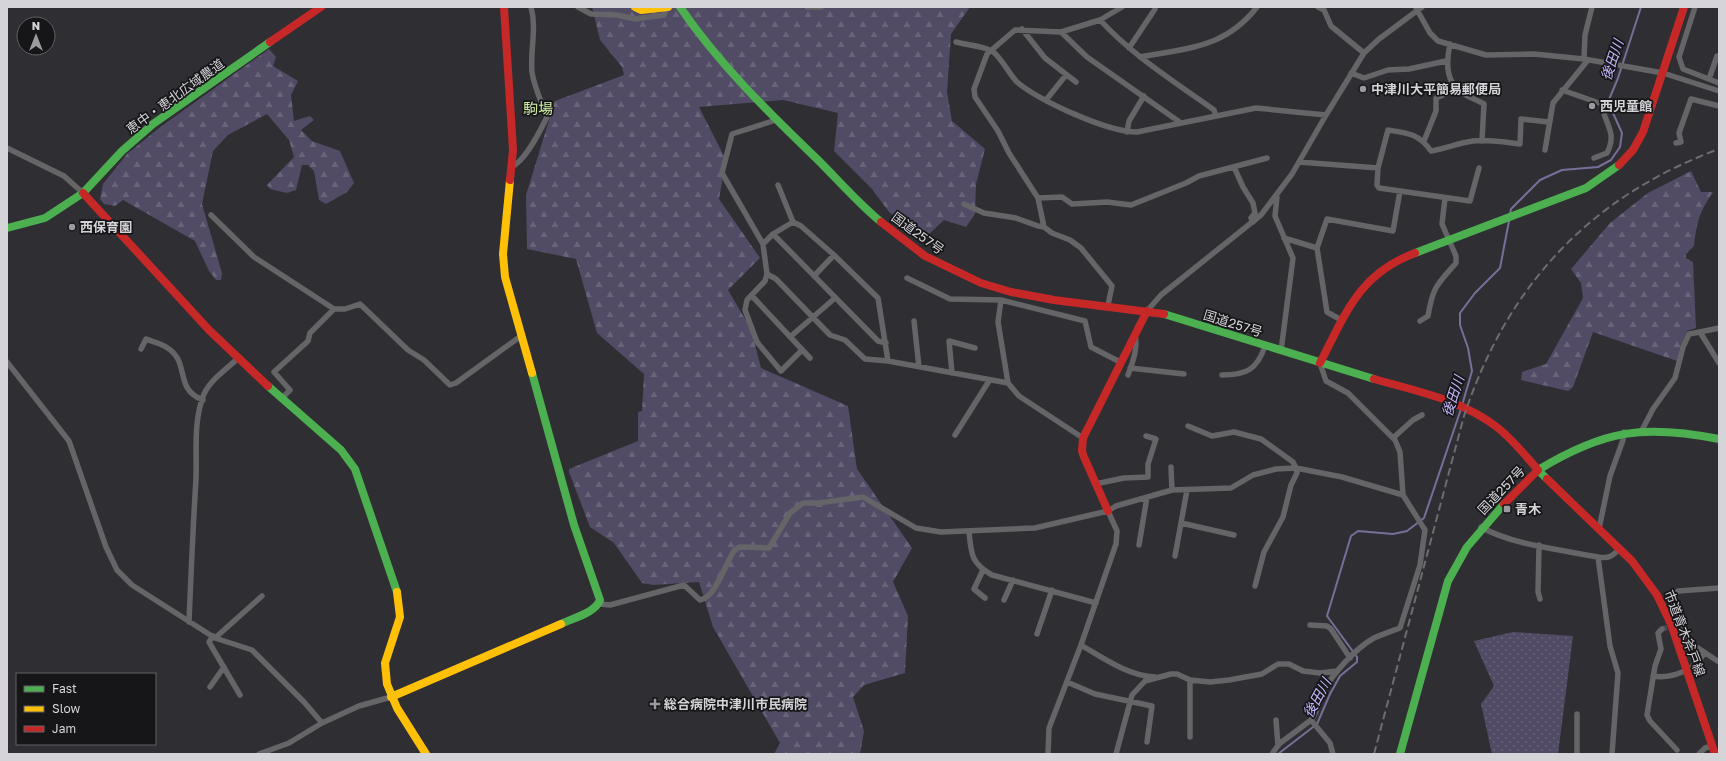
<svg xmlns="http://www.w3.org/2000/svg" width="1726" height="761" viewBox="0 0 1726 761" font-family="'Golos Text','Noto Sans JP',sans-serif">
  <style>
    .grass { fill: url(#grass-dots) }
    .forest { fill: url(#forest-firs) }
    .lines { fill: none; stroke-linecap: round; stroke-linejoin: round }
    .stream { stroke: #786f98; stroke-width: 2 }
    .street-tunnel { stroke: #48474c; stroke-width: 5.5; stroke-dasharray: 5.5 3; stroke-linecap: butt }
    .street { stroke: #656568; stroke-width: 5.5 }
    .fast { stroke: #4caf50; stroke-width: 8 }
    .slow { stroke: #ffc107; stroke-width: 8 }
    .jam { stroke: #c62828; stroke-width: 8 }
    .rail { stroke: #6d6c6f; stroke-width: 2; stroke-dasharray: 8 4; stroke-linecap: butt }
    .poi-dot { fill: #9b9a9f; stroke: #161619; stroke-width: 1.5 }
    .labels { text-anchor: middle; stroke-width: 3.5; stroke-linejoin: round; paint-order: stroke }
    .poi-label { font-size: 13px; font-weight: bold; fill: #d5d4d9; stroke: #161619; text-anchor: start }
    .street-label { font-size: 13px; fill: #d5d4d9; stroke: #161619 }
    .water-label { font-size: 14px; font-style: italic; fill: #c7b7fe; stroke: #161619 }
    .quarter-label { font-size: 15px; fill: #d0efa6; stroke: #161619 }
  </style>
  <defs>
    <pattern id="grass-dots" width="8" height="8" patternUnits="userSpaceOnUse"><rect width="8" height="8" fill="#514b65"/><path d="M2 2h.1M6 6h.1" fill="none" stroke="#69647a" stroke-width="1.8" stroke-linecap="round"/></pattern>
    <pattern id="forest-firs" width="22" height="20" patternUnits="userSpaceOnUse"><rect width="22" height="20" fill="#514b65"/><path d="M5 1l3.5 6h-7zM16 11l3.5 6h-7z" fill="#69647a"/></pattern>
  </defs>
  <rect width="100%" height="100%" fill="#2f2e33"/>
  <path class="grass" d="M 1513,632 L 1573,636 L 1558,754 L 1492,754 L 1481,704 L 1494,686 L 1474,641 Z"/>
  <path class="forest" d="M 592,7 L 970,7 L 951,34 L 947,92 L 952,121 L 985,149 L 976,184 L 975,214 L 966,227 L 944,220 L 926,237 L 889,212 L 872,189 L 834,151 L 838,113 L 783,100 L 699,107 L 726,160 L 719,199 L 760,258 L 728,290 L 751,329 L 761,368 L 848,406 L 857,469 L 912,548 L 893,582 L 908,616 L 905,673 L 864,685 L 853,697 L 864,731 L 860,754 L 774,754 L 780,743 L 713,627 L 699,582 L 653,585 L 642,583 L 614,543 L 590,527 L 569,472 L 569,469 L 638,441 L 638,412 L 642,411 L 644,374 L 597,333 L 576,259 L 527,249 L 526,195 L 555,101 L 624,75 L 622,67 L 600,40 Z
    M 269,49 L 276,57 L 273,66 L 298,81 L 291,95 L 294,121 L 310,116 L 314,120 L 301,130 L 312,141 L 340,151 L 354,183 L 347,192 L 326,204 L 319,200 L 314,171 L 308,165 L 302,165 L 296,190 L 287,193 L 270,189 L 267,185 L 294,157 L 289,140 L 267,114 L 228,135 L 213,151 L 202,204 L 222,273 L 221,280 L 216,280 L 209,271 L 195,241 L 123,200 L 115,206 L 104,204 L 100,199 L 103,184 L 127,154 L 159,128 Z
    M 1691,171 L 1701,192 L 1713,192 C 1699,213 1697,221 1694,246 L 1686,254 L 1686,258 L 1693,262 L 1696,328 L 1687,331 L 1680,347 L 1677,361 L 1593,332 L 1573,387 L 1568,391 L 1521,380 L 1522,372 L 1546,364 L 1583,298 L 1581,283 L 1571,269 L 1610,223 L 1648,193 Z"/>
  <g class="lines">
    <path class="stream" d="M 1510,214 L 1511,209 L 1540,180 L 1562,170 L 1598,167 L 1611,160 L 1620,147 L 1622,133 L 1608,102 L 1618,78 L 1641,7
      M 1463,402 L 1472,371 L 1468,348 L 1460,325 L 1460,313 L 1475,293 L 1500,268 L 1509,221
      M 1278,754 L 1317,724 L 1330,694 L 1340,676 L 1357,662 L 1357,657 L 1327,616 L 1351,536 L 1358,531 L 1393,534 L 1407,531 L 1424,518 L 1461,409"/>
    <path class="street-tunnel" d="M 1662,629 L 1679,624"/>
    <path class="street" d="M 578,7 L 591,14 L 617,15 L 635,19 L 664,15 L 666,8
      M 807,7 L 821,7
      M 1318,7 L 1324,10 L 1331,26 L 1364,53
      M 1695,7 L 1679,57 L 1683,69 L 1719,83
      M 1416,8 L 1430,33 L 1438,41 L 1486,55 L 1534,54 L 1584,59 L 1663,73 L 1719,91
      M 1100,20 C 1133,56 1175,82 1214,110 L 1216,116
      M 1022,29 L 1045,58 L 1076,82
      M 1061,32 L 1087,57 L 1181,123
      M 956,42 C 967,45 983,46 992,51 C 1001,57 1009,74 1017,82 C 1040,101 1107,132 1137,132 L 1256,108 L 1326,115
      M 1450,44 C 1446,62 1445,84 1464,94 C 1471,98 1477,100 1484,104 L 1482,141
      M 1129,48 L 1155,9
      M 1140,57 C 1188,48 1225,48 1257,7
      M 1584,59 L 1585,35 L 1592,7
      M 1351,73 L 1364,78 L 1388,70 L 1409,69 L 1446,61
      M 1709,79 L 1717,56
      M 1562,90 L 1602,104 C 1604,125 1618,131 1607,153 L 1594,158
      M 1046,100 L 1066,75
      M 776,120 L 732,134 L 722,173 L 763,244 L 767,274 L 765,281 L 747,300 L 745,310 L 757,342 L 781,371 L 802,350
      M 1127,132 L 1129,121 L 1144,96
      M 1424,141 L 1436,111 L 1436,98 L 1458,89
      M 1676,143 L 1681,142 L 1679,133 L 1691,99 L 1719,106
      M 7,148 L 64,176 L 83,193
      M 1545,150 L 1553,103 L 1588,60
      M 1299,162 L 1378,168 L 1377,185 L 1379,188 L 1470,201 L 1479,168
      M 511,167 C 525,162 540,131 547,117 C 542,103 534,87 532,72 C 530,50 537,28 531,7
      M 1234,167 L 1243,187 L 1253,203 L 1255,213 L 1251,218 L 1253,222
      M 1378,168 L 1388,130 C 1408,133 1419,134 1431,151 C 1445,149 1458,143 1473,141 C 1488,139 1505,142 1520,144 L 1521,119 L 1548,122
      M 778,185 L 793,222
      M 1277,197 L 1275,216 L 1293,258 L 1281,351
      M 1038,198 L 1062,197 L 1072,204 L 1107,202 L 1131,205 L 1186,183 L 1199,176 L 1267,158
      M 964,204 L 984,213 L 1016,218 L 1038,226 L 1044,227
      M 211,215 L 254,257 L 334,309 L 345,309 L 360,304 L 408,350 L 424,360 L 450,385 L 456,383 L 521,336
      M 773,234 L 878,341 L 886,343
      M 1284,238 L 1317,248 L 1327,219 L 1393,231 L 1400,191
      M 763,244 L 773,234 L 793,222 L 801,226 L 834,255 L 878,298 L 888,361
      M 1317,248 L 1327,312 L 1343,321
      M 767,274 L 776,279 L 830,335 L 845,340 L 865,359 L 888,361 L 1008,383
      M 814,276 L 834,255
      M 907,278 L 950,299 L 1001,300 L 1085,321 L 1091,347 L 1120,362
      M 752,296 L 810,358
      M 1001,300 L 998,322 L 1008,383 L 1019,396 L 1083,438
      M 1108,305 L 1112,286 L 1081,248 L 1070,240 L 1052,233 L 1044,227 L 1038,198 L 1009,153 L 998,131 L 975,97 L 974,89 L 987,54 L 1015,30 L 1061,32 L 1100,20 L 1122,7
      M 1147,311 L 1161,295 L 1261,215 L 1292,174 L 1326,115 L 1364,53 L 1379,39 L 1422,7
      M 914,321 L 919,367
      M 1420,321 L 1428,316 C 1433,286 1437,285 1456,263 L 1456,256 L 1442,224 L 1445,198
      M 1700,332 L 1719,328
      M 790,337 L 835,298
      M 141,349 L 146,339 C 153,342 163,344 169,349 C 190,364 174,389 203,400
      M 7,362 L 69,441 L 106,547 L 117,570 L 132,585 L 215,638 L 252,650 L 304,702 L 322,723
      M 1320,363 L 1326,381 L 1348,393 L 1395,440 L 1400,452 L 1403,495 L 1425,530 L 1420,565 L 1400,628 C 1392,631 1383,634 1374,638 C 1356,648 1333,673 1323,692 C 1318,701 1319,711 1311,720 L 1330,743 L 1333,754
      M 1130,368 L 1184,374
      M 952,373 L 949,341 L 975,348
      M 1128,375 C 1133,361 1138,349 1135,334
      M 1222,375 C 1246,375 1257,370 1265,346
      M 282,398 L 290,390 L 274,372 L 308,341 L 310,333 L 334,309
      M 1188,426 L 1212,436 L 1234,432 L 1261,439 L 1293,462 L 1296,468 L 1297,473 L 1291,485 L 1283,517 L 1264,552 L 1255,586
      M 1642,430 L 1653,409 L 1675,378 L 1683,347 L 1689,334 L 1700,332 L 1719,363
      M 955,435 L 989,381
      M 1393,438 L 1413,420 L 1422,415
      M 1171,467 L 1172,490
      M 1095,484 L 1124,478 L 1148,477 L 1148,464 L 1156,439 L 1146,436
      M 1181,523 L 1234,535
      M 1481,527 C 1512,545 1563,550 1598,557 C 1609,559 1613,556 1620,548
      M 1599,529 L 1610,476 L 1623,440 L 1624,432
      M 969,531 C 971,554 971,563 992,575 L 1096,603
      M 1139,545 L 1147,497
      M 1539,545 L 1538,592 L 1540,599
      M 1175,556 L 1187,490
      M 1598,557 L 1610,646 L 1618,673 L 1612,754
      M 983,570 L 974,589 L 985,598
      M 1719,588 L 1678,591 L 1674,596 L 1673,601 L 1689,642 L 1719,662
      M 1004,600 L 1013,580
      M 599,604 L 610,605 L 684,585 L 700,600 C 716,597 725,564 734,551 L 739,547 L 769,548 L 790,513 L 803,503 L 818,503 L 863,497 L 916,528 L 941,532 L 1035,528 L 1108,511 L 1116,506 L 1172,490 L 1231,488 L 1253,475 L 1276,469 L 1296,468 L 1342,477 L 1403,495
      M 189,622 C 191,574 193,526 196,479 C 197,451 193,421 204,394 C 210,380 227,369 237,359
      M 1310,625 L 1327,626 L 1331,629 L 1350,658
      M 1662,629 L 1658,633 L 1661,649 L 1655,666 L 1647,715 L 1650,721 L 1677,750
      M 1037,634 L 1052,590
      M 213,636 L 209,642 L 240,695
      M 215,638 L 262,596
      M 1081,645 C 1103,658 1129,676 1155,677
      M 1653,676 C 1671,679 1696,670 1704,653
      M 1190,680 L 1190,737
      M 1067,682 L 1095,694 L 1152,706 L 1147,742
      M 210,687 L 224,667
      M 1276,720 L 1278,746
      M 259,754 L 289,743 L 322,723 L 359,706 L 391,697
      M 1048,754 L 1049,728 L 1081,645 L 1116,544 L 1117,531 L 1108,511
      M 1116,754 L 1132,695 L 1145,681 L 1171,674 L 1177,674 L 1190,680 L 1210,682 L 1229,680 L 1262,674 L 1278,664 L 1289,664 L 1303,671 L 1320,673 L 1337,671
      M 1272,754 L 1279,744 L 1311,720
      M 1577,754 L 1577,714
      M 1699,754 L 1705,748 L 1712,746"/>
    <path class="fast" d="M 680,7 C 719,64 768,112 818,160 C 839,181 859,204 881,222
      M 7,228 L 45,218 L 83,193 L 122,151 L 153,124 L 270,42
      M 1415,253 L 1586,188 L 1619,165
      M 1164,314 L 1374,379
      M 532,373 L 574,525 L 600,600 C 595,613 573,618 561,624
      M 268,386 L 341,450 L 355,469 L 397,592
      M 1547,479 L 1538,470 C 1604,430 1644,424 1719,439
      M 1400,754 L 1448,581 L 1467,547 L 1504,504"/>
    <path class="slow" d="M 635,7 L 641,10 L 668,7
      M 510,180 L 503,254 L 505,277 L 532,373
      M 397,592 L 400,617 L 385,663 L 387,684 L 397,708 L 426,754
      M 391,697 L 561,624"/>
    <path class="jam" d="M 504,7 L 513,150 L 510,180
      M 270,42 L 321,7
      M 1619,165 L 1633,150 L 1643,132 L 1684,7
      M 83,193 L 209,330 L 268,386
      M 881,222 L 925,256 L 981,283 L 1011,292 L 1054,300 L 1164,314
      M 1320,363 C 1346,313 1359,274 1415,253
      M 1374,379 C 1416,391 1463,400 1498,428 C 1513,440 1525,455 1538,470 L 1504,504
      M 1547,479 L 1632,561 L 1657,595 L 1671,624 L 1715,754
      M 1108,511 L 1084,457 L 1082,451 L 1083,438 L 1147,311"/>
    <path class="rail" d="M 1374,754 L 1464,416 C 1507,286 1589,197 1719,149"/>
  </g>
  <g class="poi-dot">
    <circle cx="1363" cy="89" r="4"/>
    <circle cx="1592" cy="106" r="4"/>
    <circle cx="72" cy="227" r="4"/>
    <rect x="1503" y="505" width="8" height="8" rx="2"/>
    <path d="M653 698h4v4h4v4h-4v4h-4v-4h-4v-4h4z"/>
  </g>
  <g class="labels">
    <g class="poi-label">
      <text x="1371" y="94">中津川大平簡易郵便局</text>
      <text x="1600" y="111">西児童館</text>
      <text x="80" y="232">西保育園</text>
      <text x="1515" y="514">青木</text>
      <text x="664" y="709">総合病院中津川市民病院</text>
    </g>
    <g class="street-label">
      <text transform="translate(175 96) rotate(-36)" y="5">恵中・恵北広域農道</text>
      <text transform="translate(918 233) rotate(36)" y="5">国道257号</text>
      <text transform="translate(1233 323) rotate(17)" y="5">国道257号</text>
      <text transform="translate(1501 490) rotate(-46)" y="5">国道257号</text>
      <text transform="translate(1685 633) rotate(69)" y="5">市道青木斧戸線</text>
    </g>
    <g class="water-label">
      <text transform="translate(1612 60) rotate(-71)" y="5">後田川</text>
      <text transform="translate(1453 396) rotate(-72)" y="5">後田川</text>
      <text transform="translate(1317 698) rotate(-61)" y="5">後田川</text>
    </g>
    <g class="quarter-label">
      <text x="538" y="114">駒場</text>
    </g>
  </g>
  <rect width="1726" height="761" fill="none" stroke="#d5d4d9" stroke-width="16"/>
  <rect x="16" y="673" width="140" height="72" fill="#161619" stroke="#626266"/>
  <rect x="24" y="686" width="20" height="6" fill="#4caf50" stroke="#626266"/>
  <text x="52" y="693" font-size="12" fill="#d5d4d9">Fast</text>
  <rect x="24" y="706" width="20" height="6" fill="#ffc107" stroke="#626266"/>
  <text x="52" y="713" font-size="12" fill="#d5d4d9">Slow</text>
  <rect x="24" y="726" width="20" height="6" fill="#c62828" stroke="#626266"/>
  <text x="52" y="733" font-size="12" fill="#d5d4d9">Jam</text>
  <g transform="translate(36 36)"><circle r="19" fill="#161619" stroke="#626266"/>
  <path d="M0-3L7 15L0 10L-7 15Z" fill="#9b9a9f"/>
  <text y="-6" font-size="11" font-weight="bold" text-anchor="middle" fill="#d5d4d9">N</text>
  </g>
</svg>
